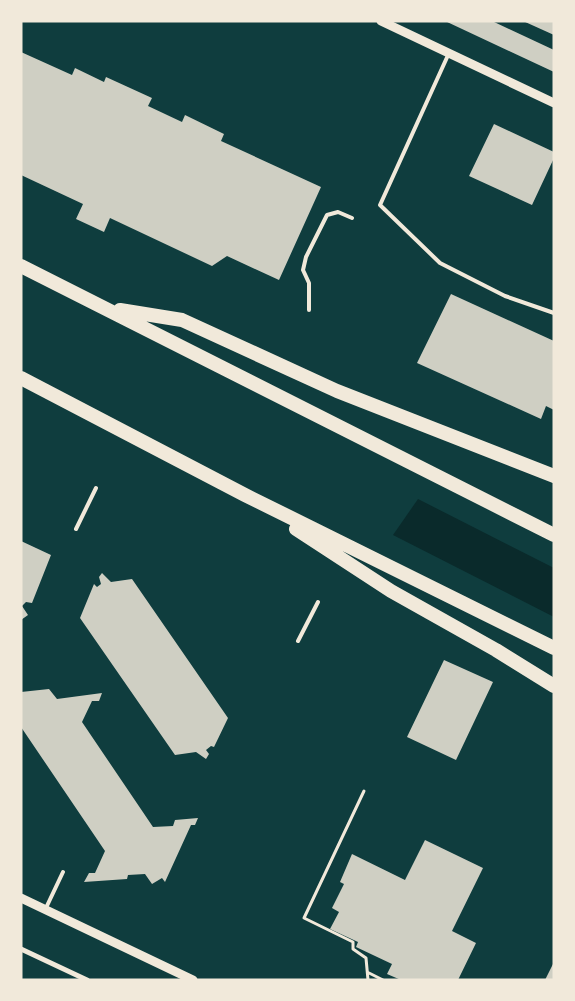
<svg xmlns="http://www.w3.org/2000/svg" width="575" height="1001" viewBox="0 0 575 1001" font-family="'Noto Sans',sans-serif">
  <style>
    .water { fill: #0a2a2b }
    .building { fill: #cfcfc3 }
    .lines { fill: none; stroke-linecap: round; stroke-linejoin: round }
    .path { stroke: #f1e9da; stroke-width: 3 }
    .service { stroke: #f1e9da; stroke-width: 4 }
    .minor { stroke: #f1e9da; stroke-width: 5 }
    .tertiary { stroke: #f1e9da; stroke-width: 9 }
    .motorway { stroke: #f1e9da; stroke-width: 14 }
  </style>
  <rect width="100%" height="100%" fill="#0f3d3e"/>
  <path class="water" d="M 418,499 L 554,568 L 554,617 L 393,535 Z"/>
  <path class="building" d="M 445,21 L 492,21 L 554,50 L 554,72 Z
    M 523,21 L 554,21 L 554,35 Z
    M 21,52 L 72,75 L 75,68 L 104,82 L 106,77 L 152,98 L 148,106 L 182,122 L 185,115 L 224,134 L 221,141 L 321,187 L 279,280 L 227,256 L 212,266 L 110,218 L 104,232 L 76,219 L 83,204 L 21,175 Z
    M 494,124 L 554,152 L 554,158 L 532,205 L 469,176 Z
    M 451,294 L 554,341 L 554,410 L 546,406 L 541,419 L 417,363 Z
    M 21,541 L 51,555 L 32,603 L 26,602 L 22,606 L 28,615 L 21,620 Z
    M 102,573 L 111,582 L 132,579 L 228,718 L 214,747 L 211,746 L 206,750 L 209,754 L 206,759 L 196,752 L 175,755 L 80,618 L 94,584 L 97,587 L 101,584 L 99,577 Z
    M 444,660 L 493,682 L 456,760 L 407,737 Z
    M 49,689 L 57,699 L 102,693 L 99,701 L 92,701 L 82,722 L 153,827 L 173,826 L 175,820 L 198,818 L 195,825 L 191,825 L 165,882 L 162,878 L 152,884 L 145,874 L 128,875 L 127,879 L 84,882 L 89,873 L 95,873 L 105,851 L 21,727 L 21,692 Z
    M 425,840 L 483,868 L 452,931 L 476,943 L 458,980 L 401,980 L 387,974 L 392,964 L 356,947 L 358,942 L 330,929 L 339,912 L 332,908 L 344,884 L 340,882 L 352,854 L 405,880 Z
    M 554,962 L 554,980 L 545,980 Z"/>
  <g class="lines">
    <path class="path" d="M 364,791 L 304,918 L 353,942 L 353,949 L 366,958 L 368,980
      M 369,973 L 383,980"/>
    <path class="service" d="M 449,53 L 380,205 L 440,263 L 505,296 L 554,313
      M 309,310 L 309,283 L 303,270 L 306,257 L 327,215 L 338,212 L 352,218
      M 76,529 L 96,488
      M 298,641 L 318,602
      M 45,910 L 63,872"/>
    <path class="minor" d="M 21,949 L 87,980"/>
    <path class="tertiary" d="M 381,21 L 554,103
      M 21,898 L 193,980"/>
    <path class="motorway" d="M 21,266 L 554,535
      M 120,310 L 182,320 L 337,391 L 554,476
      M 21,378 L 245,495 L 554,648
      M 296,529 L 391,591 L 496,650 L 554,686"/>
  </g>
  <rect width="575" height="1001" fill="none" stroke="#f1e9da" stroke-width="45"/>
</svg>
